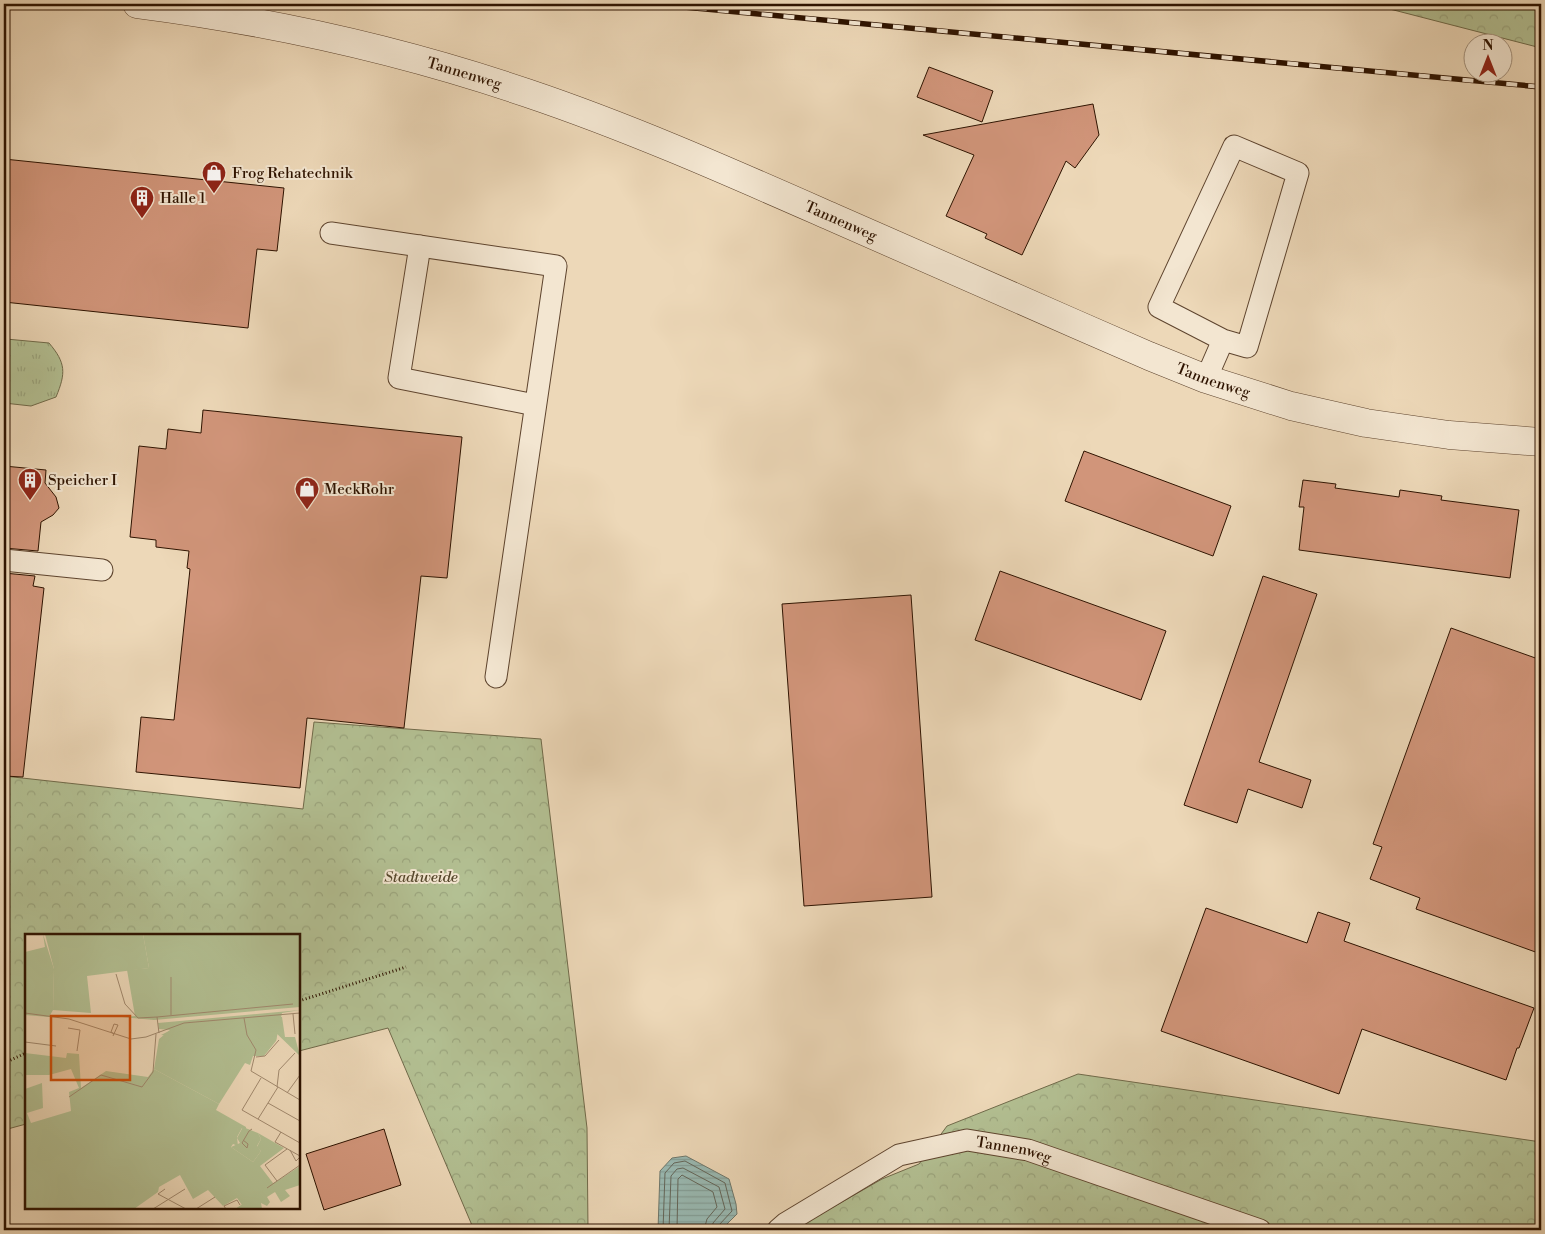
<svg xmlns="http://www.w3.org/2000/svg" width="1545" height="1234" viewBox="0 0 1545 1234" font-family="'Libre Bodoni',serif">
  <style>
    .grass { fill: url(#grass-tufts); stroke: #706a4a }
    .forest { fill: url(#forest-crowns); stroke: #706a4a }
    .water { fill: url(#water-rules); stroke: #6e776b }
    .lines { fill: none; stroke-linecap: round; stroke-linejoin: round }
    .shore { stroke: #646659; stroke-width: 1 }
    .building { fill: #d1957a; stroke: #2e1300 }
    .service-casing { stroke: #5e442e; stroke-width: 23 }
    .tertiary-casing { stroke: #5e442e; stroke-width: 29 }
    .path { stroke: #2e1300; stroke-width: 3; stroke-dasharray: 1 2.5; stroke-linecap: butt }
    .service { stroke: #f3e6d1; stroke-width: 21 }
    .tertiary { stroke: #f3e6d1; stroke-width: 28 }
    .rail-casing { stroke: #2e1300; stroke-width: 5.5 }
    .rail { stroke: #f3e6d1; stroke-width: 4; stroke-dasharray: 11; stroke-linecap: butt }
    .labels { text-anchor: middle; stroke-width: 4; stroke-linejoin: round; paint-order: stroke }
    .street-label { font-size: 15px; fill: #2e1300; stroke: #f3e6d1 }
    .poi-label { font-size: 15px; fill: #2e1300; stroke: #f3e6d1; text-anchor: start }
    .park-label { font-size: 15px; font-style: italic; fill: #56472c; stroke: #f3e6d1 }
    .inset-road { fill: none; stroke: #a1896e; stroke-width: 1 }
    .view { fill: #cc4e0a; fill-opacity: 0.15; stroke: #cc4e0a; stroke-width: 2.5 }
    .inset-edge { fill: none; stroke: #2e1300; stroke-width: 2.5 }
  </style>
  <defs>
    <pattern id="grass-tufts" width="24" height="20" patternUnits="userSpaceOnUse" patternTransform="scale(1.25)"><rect width="24" height="20" fill="#b3c093"/><path d="M3 7l-1-3M5 7V3M7 7l1-3M15 17l-1-3M17 17v-4M19 17l1-3" fill="none" stroke="#9aa47d"/></pattern>
    <pattern id="forest-crowns" width="20" height="18" patternUnits="userSpaceOnUse" patternTransform="scale(1.25)"><rect width="20" height="18" fill="#b3c093"/><path d="M2 6a3 3 0 1 1 6 0M12 15a3 3 0 1 1 6 0" fill="none" stroke="#9aa47d"/></pattern>
    <pattern id="water-rules" width="6" height="5" patternUnits="userSpaceOnUse" patternTransform="scale(1.25)"><rect width="6" height="5" fill="#99b9b2"/><path d="M0 2.5h6" fill="none" stroke="#849e97"/></pattern>
  </defs>
  <rect width="100%" height="100%" fill="#edd8b8"/>
  <filter id="stains"><feTurbulence type="fractalNoise" baseFrequency=".004" numOctaves="4"/><feColorMatrix values="0 0 0 0 .2 0 0 0 0 .09 0 0 0 0 .02 0 0 0 .5 -.17"/></filter>
  <radialGradient id="worn" r=".72"><stop offset=".6" stop-color="#630" stop-opacity="0"/><stop offset="1" stop-color="#630" stop-opacity=".3"/></radialGradient>
  <path class="grass" d="M 6,339 L 49,343 C 66,363 66,373 56,397 L 31,406 L 4,403 L 4,362 Z"/>
  <path class="forest" d="M 1462,4 L 1541,4 L 1541,48 L 1382,7 Z
    M 314,722 L 541,739 L 587,1128 L 588,1230 L 474,1230 L 388,1028 L 299,1051 L 299,935 L 26,935 L 26,1124 L 4,1130 L 4,776 L 303,809 Z
    M 1078,1074 L 1541,1142 L 1541,1230 L 793,1230 L 882,1179 L 919,1164 L 947,1126 Z"/>
  <path class="water" d="M 686,1156 L 729,1179 L 736,1204 L 737,1214 L 721,1230 L 658,1230 L 660,1171 L 672,1158 Z"/>
  <g class="lines">
    <path class="shore" d="M 663,1230 L 665,1173 L 674,1163 L 685,1161 L 725,1183 L 732,1211 L 719,1225 L 718,1230
      M 669,1230 L 671,1176 L 677,1169 L 683,1168 L 719,1187 L 725,1209 L 713,1223 L 712,1230
      M 677,1230 L 678,1179 L 682,1175 L 713,1192 L 717,1207 L 707,1219 L 704,1230"/>
  </g>
  <path class="building" d="M 929,67 L 993,91 L 982,122 L 917,97 Z
    M 1093,104 L 1099,135 L 1075,168 L 1066,161 L 1022,255 L 985,238 L 987,234 L 946,216 L 974,155 L 923,135 Z
    M 4,159 L 284,188 L 277,251 L 257,249 L 248,328 L 4,302 Z
    M 203,410 L 462,437 L 447,578 L 421,576 L 404,728 L 307,718 L 300,788 L 136,772 L 141,717 L 174,720 L 190,569 L 187,568 L 189,551 L 156,547 L 156,540 L 130,537 L 139,446 L 166,449 L 168,429 L 201,433 Z
    M 1084,451 L 1231,506 L 1213,556 L 1065,501 Z
    M 4,466 L 46,470 L 45,483 L 56,497 L 59,508 L 53,515 L 41,522 L 38,551 L 4,548 Z
    M 1303,480 L 1336,484 L 1335,488 L 1399,497 L 1400,490 L 1442,496 L 1441,500 L 1519,510 L 1510,578 L 1299,550 L 1304,507 L 1299,507 Z
    M 1000,571 L 1166,631 L 1141,700 L 975,640 Z
    M 4,573 L 35,576 L 33,586 L 44,588 L 23,777 L 4,776 Z
    M 1263,576 L 1317,594 L 1259,762 L 1311,780 L 1302,808 L 1248,789 L 1237,823 L 1184,805 Z
    M 911,595 L 932,897 L 804,906 L 782,604 Z
    M 1451,628 L 1541,660 L 1541,954 L 1416,909 L 1420,898 L 1370,879 L 1382,847 L 1373,844 Z
    M 1206,908 L 1307,943 L 1318,912 L 1350,923 L 1344,941 L 1534,1008 L 1519,1048 L 1517,1048 L 1506,1080 L 1362,1029 L 1339,1094 L 1161,1031 Z
    M 384,1129 L 401,1185 L 324,1210 L 306,1154 Z"/>
  <g class="lines">
    <defs>
      <g id="service">
        <path d="M 331,233 L 556,266 L 496,677"/>
        <path d="M 420,246 L 399,378 L 535,405"/>
        <path d="M 1206,379 L 1223,340 L 1247,347 L 1298,173 L 1234,146 L 1159,307 L 1223,340"/>
        <path d="M 4,560 L 102,570"/>
        <path id="s1" d="M 778,1230 L 786,1223 L 899,1155 L 967,1140 L 1028,1150 L 1260,1230"/>
      </g>
      <g id="tertiary">
        <path id="s2" d="M 137,4 C 269,21 401,50 527,93 C 631,128 732,173 832,217 C 937,263 1043,310 1149,356 L 1206,379 L 1291,406 L 1366,423 L 1449,435 L 1541,442"/>
      </g>
    </defs>
    <use href="#service" class="service-casing"/>
    <use href="#tertiary" class="tertiary-casing"/>
    <path class="path" d="M 299,1001 L 406,967
      M 4,1063 L 26,1053"/>
    <use href="#service" class="service"/>
    <use href="#tertiary" class="tertiary"/>
    <defs>
      <path id="rail" d="M 652,4 L 1541,87"/>
    </defs>
    <use href="#rail" class="rail-casing"/>
    <use href="#rail" class="rail"/>
  </g>
  <defs>
    <symbol id="shop-pin" viewBox="-11 -11 22 30"><path d="M0 17L-7.5 6A9.5 9.5 0 1 1 7.5 6Z" fill="#8f2418" stroke="#f3e6d1"/><path d="M-5-2.5h2.3a2.7 3.5 0 0 1 5.4 0H5L5.5 6h-11ZM-1.5-2.5h3a1.5 2.3 0 0 0-3 0Z" fill="#fff"/></symbol>
    <symbol id="building-pin" viewBox="-11 -11 22 30"><path d="M0 17L-7.5 6A9.5 9.5 0 1 1 7.5 6Z" fill="#8f2418" stroke="#f3e6d1"/><path d="M-4-6H4V6H1V3H-1V6H-4ZM-2.5-4.3h1.7v1.8h-1.7ZM.8-4.3h1.7v1.8H.8ZM-2.5-1h1.7V.8h-1.7ZM.8-1h1.7V.8H.8Z" fill="#fff"/></symbol>
  </defs>
  <g fill-rule="evenodd">
    <use href="#shop-pin" x="200" y="159" width="28" height="38"/>
    <use href="#building-pin" x="128" y="184" width="28" height="38"/>
    <use href="#building-pin" x="16" y="466" width="28" height="38"/>
    <use href="#shop-pin" x="293" y="475" width="28" height="38"/>
  </g>
  <g class="labels">
    <g class="street-label">
      <text dy="5" stroke="none"><textPath href="#s2" startOffset="335">Tannenweg</textPath></text>
      <text dy="5" stroke="none"><textPath href="#s2" startOffset="740">Tannenweg</textPath></text>
      <text dy="5" stroke="none"><textPath href="#s2" startOffset="1145">Tannenweg</textPath></text>
      <text dy="5" stroke="none"><textPath href="#s1" startOffset="260">Tannenweg</textPath></text>
    </g>
    <g class="poi-label">
      <text x="232" y="178">Frog Rehatechnik</text>
      <text x="160" y="203">Halle 1</text>
      <text x="48" y="485">Speicher I</text>
      <text x="324" y="494">MeckRohr</text>
    </g>
    <g class="park-label">
      <text x="421" y="882">Stadtweide</text>
    </g>
  </g>
  <g transform="translate(25 934)">
    <rect width="275" height="275" fill="#edd8b8"/>
    <path d="M 18,0 L 29,35 L 28,76 L 24,83 L 0,81 L 0,18 L 20,13 ZM 275,76 L 257,79 L 251,107 L 239,122 L 228,122 L 225,131 L 220,129 L 194,170 L 129,135 L 134,105 L 145,96 L 134,95 L 133,89 ZM 218,193 L 233,199 L 236,205 L 232,212 L 236,217 L 228,228 L 206,213 L 215,209 L 212,204 Z" fill="#b3c093"/>
    <path d="M 118,0 L 266,0 L 275,36 L 275,73 L 129,86 L 97,83 L 110,82 L 102,36 L 124,34 ZM 251,83 L 254,86 L 251,107 L 245,99 L 239,98 L 229,111 L 229,117 L 222,115 L 224,109 L 218,98 L 216,116 L 208,113 L 207,104 L 198,99 L 164,98 L 165,102 L 170,100 L 181,105 L 183,112 L 175,116 L 165,112 L 154,115 L 156,97 L 146,102 L 136,101 L 156,91 L 186,91 L 216,85 L 220,88 L 222,85 ZM 0,119 L 41,124 L 42,119 L 54,120 L 56,154 L 81,137 L 123,143 L 129,135 L 194,170 L 191,176 L 221,193 L 221,201 L 217,194 L 212,203 L 213,212 L 208,210 L 206,213 L 228,228 L 236,217 L 232,213 L 236,205 L 233,199 L 259,214 L 235,232 L 248,249 L 256,246 L 217,271 L 212,264 L 198,272 L 183,256 L 168,265 L 155,241 L 134,253 L 133,258 L 109,275 L 0,275 L 0,155 L 17,149 L 18,174 L 2,179 L 6,189 L 46,177 L 44,158 L 54,154 L 46,135 L 24,141 L 0,141 ZM 157,134 L 179,143 L 180,144 L 174,148 L 161,145 L 155,135 Z" fill="#b3c093"/>
    <path d="M 20,0 L 118,0 L 124,34 L 62,42 L 66,79 L 28,76 L 29,35 Z" fill="#b3c093"/>
    <path d="M 157,0 L 275,0 L 275,61 L 262,17 L 161,28 ZM 254,83 L 257,83 L 260,103 L 270,103 L 275,122 L 248,96 Z" fill="#b3c093"/>
    <path d="M 275,232 L 275,251 L 260,256 L 265,262 L 256,268 L 250,258 L 242,263 L 245,268 L 242,272 L 236,269 L 237,275 L 210,275 Z" fill="#b3c093"/>
    <path class="inset-road" d="M 91,40 L 100,70 L 113,84 L 132,83 L 134,99M 146,43 L 146,81M 0,79 L 44,85 L 106,105 L 121,103 L 159,89 L 275,79M 268,80 L 270,100M 132,83 L 268,70M 219,84 L 222,101 L 231,116 L 226,137M 43,94 L 55,96 L 52,117M 88,102 L 93,91 L 89,90 L 86,98 L 89,100M 0,108 L 31,112M 231,123 L 240,122 L 254,106M 226,137 L 275,166M 236,144 L 217,176 L 275,209M 252,153 L 254,136 L 270,119M 262,159 L 275,141M 44,163 L 76,141 L 117,153 L 128,138 L 131,100M 243,169 L 275,187M 233,185 L 253,153M 256,198 L 250,208 L 275,222M 218,206 L 223,210 L 222,214 L 217,209 L 224,197 L 227,195M 265,216 L 271,227 L 275,223M 252,247 L 240,231 L 262,215M 242,254 L 275,231M 140,255 L 133,260 L 161,275M 128,275 L 160,255M 171,275 L 190,263M 201,275 L 199,272 L 212,266 L 215,271"/>
    <path class="view" d="M 26,82 L 105,82 L 105,146 L 26,146 Z"/>
    <rect width="275" height="275" class="inset-edge"/>
  </g>
  <rect width="1545" height="1234" fill="none" stroke="#edd8b8" stroke-width="20"/>
  <rect x="5" y="5" width="1535" height="1224" fill="none" stroke="#2e1300" stroke-width="2.5"/>
  <rect x="10" y="10" width="1525" height="1214" fill="none" stroke="#2e1300"/>
  <g transform="translate(1488 58)"><circle r="24" fill="#f3e6d1" stroke="#a4927d"/>
  <path d="M0-4L9 19L0 12L-9 19Z" fill="#8f2418"/>
  <text y="-8" font-size="14" font-weight="bold" text-anchor="middle" fill="#2e1300">N</text>
  </g>
  <rect width="100%" height="100%" filter="url(#stains)"/>
  <rect width="100%" height="100%" fill="url(#worn)"/>
</svg>
